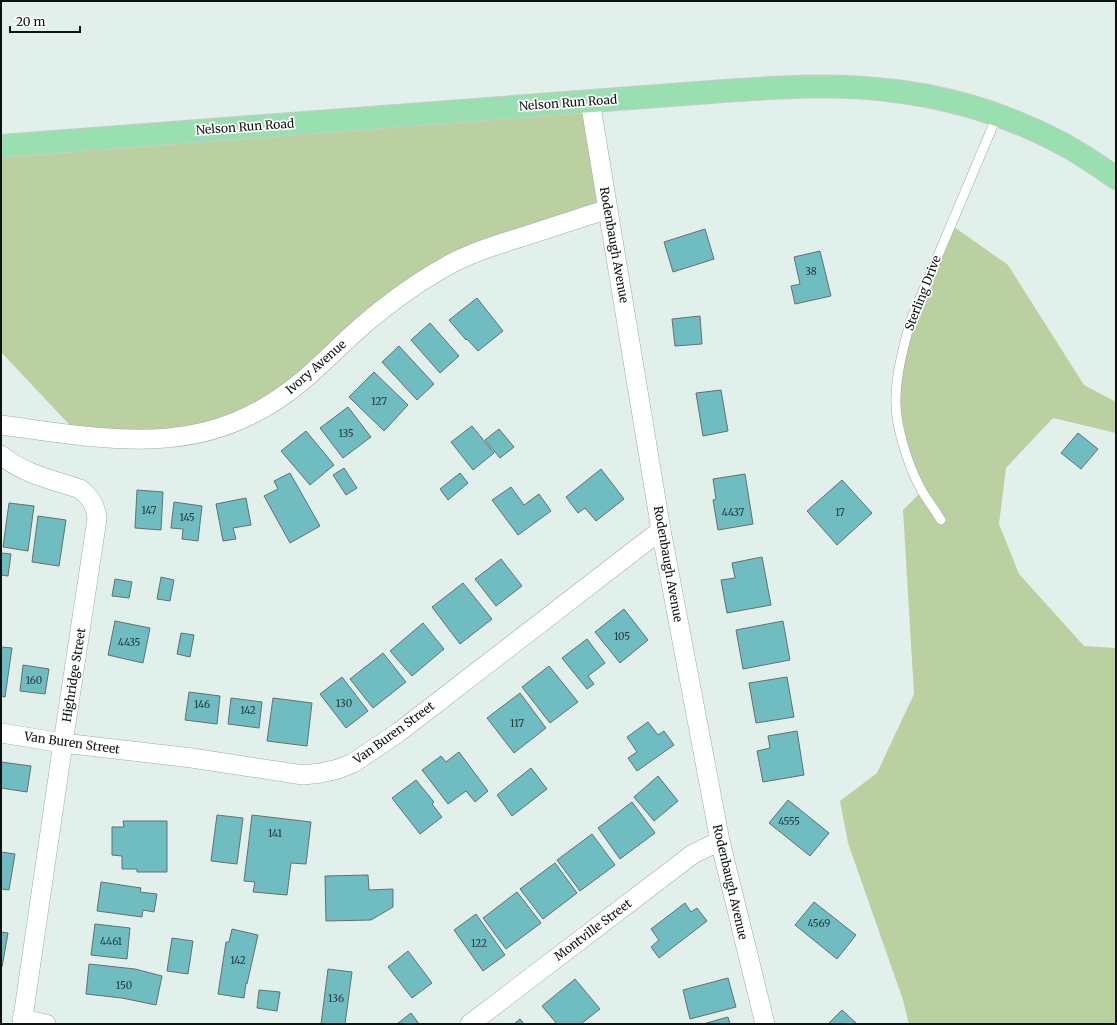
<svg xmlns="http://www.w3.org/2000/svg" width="1117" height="1025" viewBox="0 0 1117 1025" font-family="Merriweather,serif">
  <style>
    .green { fill: #bbd0a1 }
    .building { fill: #6fbcc1; stroke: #647071 }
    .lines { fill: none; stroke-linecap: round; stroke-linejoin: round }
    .lane-casing { stroke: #9eaba7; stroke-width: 10 }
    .street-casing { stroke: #9eaba7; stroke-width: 20 }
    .primary-casing { stroke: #cacbcb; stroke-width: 24 }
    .lane { stroke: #fff; stroke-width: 9 }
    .street { stroke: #fff; stroke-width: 19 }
    .primary { stroke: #9adfb0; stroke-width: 22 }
    .labels { text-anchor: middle; stroke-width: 3.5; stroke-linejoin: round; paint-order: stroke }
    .number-label { font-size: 10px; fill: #263d3d }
    .street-label { font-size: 12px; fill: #0e1311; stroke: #fff }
  </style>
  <rect width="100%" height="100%" fill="#e2f0ec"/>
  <path class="green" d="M 590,101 L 608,209 L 465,256 L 234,423 L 80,436 L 1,352 L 1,146 Z
    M 950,224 L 1008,265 L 1084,385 L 1116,402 L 1116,433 L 1053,418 L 1006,468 L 999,524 L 1019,574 L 1084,646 L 1116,648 L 1116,1024 L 909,1024 L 903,1000 L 848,843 L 840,801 L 877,773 L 914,694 L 903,510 L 922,491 L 898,423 L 902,355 Z"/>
  <path class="building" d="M 705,229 L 714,259 L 673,272 L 664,242 Z
    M 820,251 L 831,296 L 795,304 L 791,286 L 800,284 L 794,257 Z
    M 477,298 L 503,331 L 478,351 L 467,339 L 466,340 L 449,320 Z
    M 700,316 L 702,344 L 675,346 L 672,319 Z
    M 430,323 L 459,356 L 440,373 L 411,340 Z
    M 399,346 L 434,384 L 417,400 L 382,362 Z
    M 374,372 L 408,405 L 384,431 L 349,397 Z
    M 721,390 L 728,431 L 703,436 L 696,393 Z
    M 348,407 L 371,437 L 343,458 L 320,428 Z
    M 472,426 L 494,453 L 473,470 L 451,442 Z
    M 499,429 L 514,447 L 500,458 L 485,440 Z
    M 306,431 L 334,465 L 310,485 L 281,451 Z
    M 1078,433 L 1098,449 L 1081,469 L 1061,453 Z
    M 344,468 L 357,488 L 346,495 L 333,475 Z
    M 601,469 L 624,499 L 596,521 L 585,508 L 578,513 L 566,497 Z
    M 290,473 L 320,526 L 290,543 L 264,496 L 278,489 L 274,481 Z
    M 460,473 L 468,483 L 448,500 L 440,489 Z
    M 745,474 L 753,524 L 718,530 L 713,500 L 716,499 L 713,479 Z
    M 842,480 L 872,513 L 837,545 L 807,511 Z
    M 511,487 L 524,505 L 539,494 L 551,511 L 518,535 L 492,500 Z
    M 137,490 L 163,492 L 161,530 L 135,528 Z
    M 246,498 L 251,525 L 233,528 L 236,539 L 223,541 L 216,504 Z
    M 174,502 L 202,506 L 198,541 L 182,539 L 183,529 L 171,528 Z
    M 9,503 L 34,506 L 28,551 L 3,547 Z
    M 38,516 L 66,520 L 59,566 L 32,562 Z
    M 1,553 L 11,554 L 8,576 L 1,575 Z
    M 762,557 L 771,605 L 727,613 L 721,580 L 735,578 L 732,563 Z
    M 501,559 L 522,586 L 496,606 L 475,579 Z
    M 161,577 L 174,580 L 170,601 L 157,599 Z
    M 115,579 L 132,582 L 129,598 L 112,596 Z
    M 463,583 L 492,619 L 460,644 L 432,607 Z
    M 624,609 L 648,640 L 620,663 L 595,632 Z
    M 115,621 L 150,628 L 143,663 L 108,655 Z
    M 783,621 L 790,660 L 743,669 L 736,630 Z
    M 423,623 L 444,649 L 412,676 L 390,651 Z
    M 181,633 L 194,635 L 190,657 L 177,654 Z
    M 587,639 L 605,663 L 588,676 L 594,684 L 587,689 L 562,658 Z
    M 1,647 L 12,648 L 5,697 L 1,696 Z
    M 383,653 L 406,682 L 373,708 L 350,679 Z
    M 23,665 L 49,669 L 45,694 L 20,691 Z
    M 549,666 L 578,702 L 550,723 L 522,687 Z
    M 342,677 L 368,711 L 346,728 L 320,694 Z
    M 787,677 L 794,717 L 756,723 L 749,683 Z
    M 189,692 L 220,696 L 217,724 L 185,720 Z
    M 520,693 L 546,728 L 514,753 L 487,718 Z
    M 231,698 L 262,702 L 259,728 L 228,724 Z
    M 273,698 L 312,703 L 307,746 L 267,741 Z
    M 648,722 L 658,735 L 664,731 L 674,745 L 637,771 L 628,758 L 637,752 L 627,737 Z
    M 797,731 L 804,775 L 763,782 L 757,751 L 770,748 L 768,736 Z
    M 459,752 L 488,791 L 475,802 L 466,791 L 448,804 L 422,770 L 441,756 L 446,762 Z
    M 1,762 L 31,766 L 27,792 L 1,788 Z
    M 531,768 L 547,789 L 512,816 L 497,795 Z
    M 658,776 L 678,801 L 654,821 L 634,797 Z
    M 416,780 L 434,802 L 432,804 L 442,817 L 420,834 L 392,798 Z
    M 788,800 L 829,833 L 810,856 L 769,823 Z
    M 632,802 L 655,833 L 620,859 L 598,828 Z
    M 217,815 L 243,818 L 237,864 L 211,861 Z
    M 252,815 L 311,822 L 306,864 L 291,863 L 287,895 L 253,892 L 255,882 L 244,881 Z
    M 123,821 L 167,821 L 167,872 L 137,872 L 137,869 L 122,869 L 122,856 L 112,855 L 112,827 L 124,827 Z
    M 592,834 L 615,865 L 580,891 L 557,860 Z
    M 1,852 L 15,854 L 9,890 L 1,889 Z
    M 555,863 L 577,893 L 543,919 L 520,889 Z
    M 368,875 L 369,890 L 393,889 L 393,907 L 371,920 L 326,921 L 325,876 Z
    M 101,882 L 141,888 L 140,892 L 157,894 L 154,912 L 143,910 L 142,917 L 97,911 Z
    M 517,892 L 541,923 L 506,949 L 483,918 Z
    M 814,902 L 856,935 L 837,959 L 795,925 Z
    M 685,903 L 691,912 L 697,908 L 707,921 L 659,958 L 651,947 L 659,940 L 651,929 Z
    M 476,914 L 505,955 L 483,971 L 454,930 Z
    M 95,924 L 130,928 L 127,959 L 91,955 Z
    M 232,929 L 258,935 L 247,984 L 246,983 L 244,998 L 218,994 L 226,942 L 229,942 Z
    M 1,932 L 8,933 L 2,967 L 1,966 Z
    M 172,938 L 193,941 L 188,974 L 167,971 Z
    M 408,951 L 432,983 L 412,998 L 388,967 Z
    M 89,964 L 135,969 L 162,976 L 156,1005 L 122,998 L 86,994 Z
    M 328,969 L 352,972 L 345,1024 L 321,1024 Z
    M 728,978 L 736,1007 L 690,1019 L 683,990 Z
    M 575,979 L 600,1009 L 581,1024 L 557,1024 L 542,1006 Z
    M 259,990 L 280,992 L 277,1011 L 257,1008 Z
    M 842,1010 L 857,1024 L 828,1024 Z
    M 411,1013 L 419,1024 L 397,1024 Z
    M 728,1017 L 730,1024 L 703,1024 Z
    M 520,1019 L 524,1024 L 514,1024 Z"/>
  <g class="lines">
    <defs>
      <path id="lane" d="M 941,520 C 935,510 928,501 922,491 C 908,466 894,423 896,395 C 897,370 904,346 910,322 L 997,116"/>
      <path id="street" d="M 590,101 L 661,530 L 720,841 L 765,1024
        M 1,425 C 113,440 206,461 301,382 C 324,363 345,340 368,321 C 391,302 415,284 440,270 C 466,254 496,245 525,236 C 552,227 580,218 608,209
        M 1,455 C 23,474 54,480 80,489 C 91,497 96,506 97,519 L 63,743 L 22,1024
        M 1,733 L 63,743 L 192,758 L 303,775 L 321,773 L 338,769 L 353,763 L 399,732 L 661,530
        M 22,1019 L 46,1024
        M 470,1024 L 693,854 L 720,841"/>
      <path id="primary" d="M 1,146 C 189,131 377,117 565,103 C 618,99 671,95 724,91 C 781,87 838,83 895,91 C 953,98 1012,117 1063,144 C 1081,154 1099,166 1116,178"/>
    </defs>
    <use href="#lane" class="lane-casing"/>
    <use href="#street" class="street-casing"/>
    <use href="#primary" class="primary-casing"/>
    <use href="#lane" class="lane"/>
    <use href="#street" class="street"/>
    <use href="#primary" class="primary"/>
  </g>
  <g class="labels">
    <g class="number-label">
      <text x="811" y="275">38</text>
      <text x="379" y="405">127</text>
      <text x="346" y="437">135</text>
      <text x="149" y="514">147</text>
      <text x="733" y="516">4437</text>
      <text x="840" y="516">17</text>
      <text x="187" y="521">145</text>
      <text x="622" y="640">105</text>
      <text x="129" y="646">4435</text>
      <text x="34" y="684">160</text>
      <text x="344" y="707">130</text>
      <text x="202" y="708">146</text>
      <text x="248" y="714">142</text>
      <text x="517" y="727">117</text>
      <text x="789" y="825">4555</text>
      <text x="275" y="837">141</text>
      <text x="819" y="927">4569</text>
      <text x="111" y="945">4461</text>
      <text x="479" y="947">122</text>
      <text x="238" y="964">142</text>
      <text x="124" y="989">150</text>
      <text x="336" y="1002">136</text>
    </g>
    <g class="street-label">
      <text transform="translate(568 103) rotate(-4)" y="4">Nelson Run Road</text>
      <text transform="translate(245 127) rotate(-4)" y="4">Nelson Run Road</text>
      <text transform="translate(614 245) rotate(80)" y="4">Rodenbaugh Avenue</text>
      <text transform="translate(923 293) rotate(-69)" y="4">Sterling Drive</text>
      <text transform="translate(316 367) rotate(-41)" y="4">Ivory Avenue</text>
      <text transform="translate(668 564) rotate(80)" y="4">Rodenbaugh Avenue</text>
      <text transform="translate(74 675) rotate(-81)" y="4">Highridge Street</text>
      <text transform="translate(394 733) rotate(-36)" y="4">Van Buren Street</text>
      <text transform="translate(72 743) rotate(8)" y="4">Van Buren Street</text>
      <text transform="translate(730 882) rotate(77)" y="4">Rodenbaugh Avenue</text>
      <text transform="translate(593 930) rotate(-37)" y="4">Montville Street</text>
    </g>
  </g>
  <rect width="1117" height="1025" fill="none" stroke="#0e1311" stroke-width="4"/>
  <path d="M10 26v6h70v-6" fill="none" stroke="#0e1311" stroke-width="2"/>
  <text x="16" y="26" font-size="12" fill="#0e1311" stroke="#ffffff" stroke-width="3" paint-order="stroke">20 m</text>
</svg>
